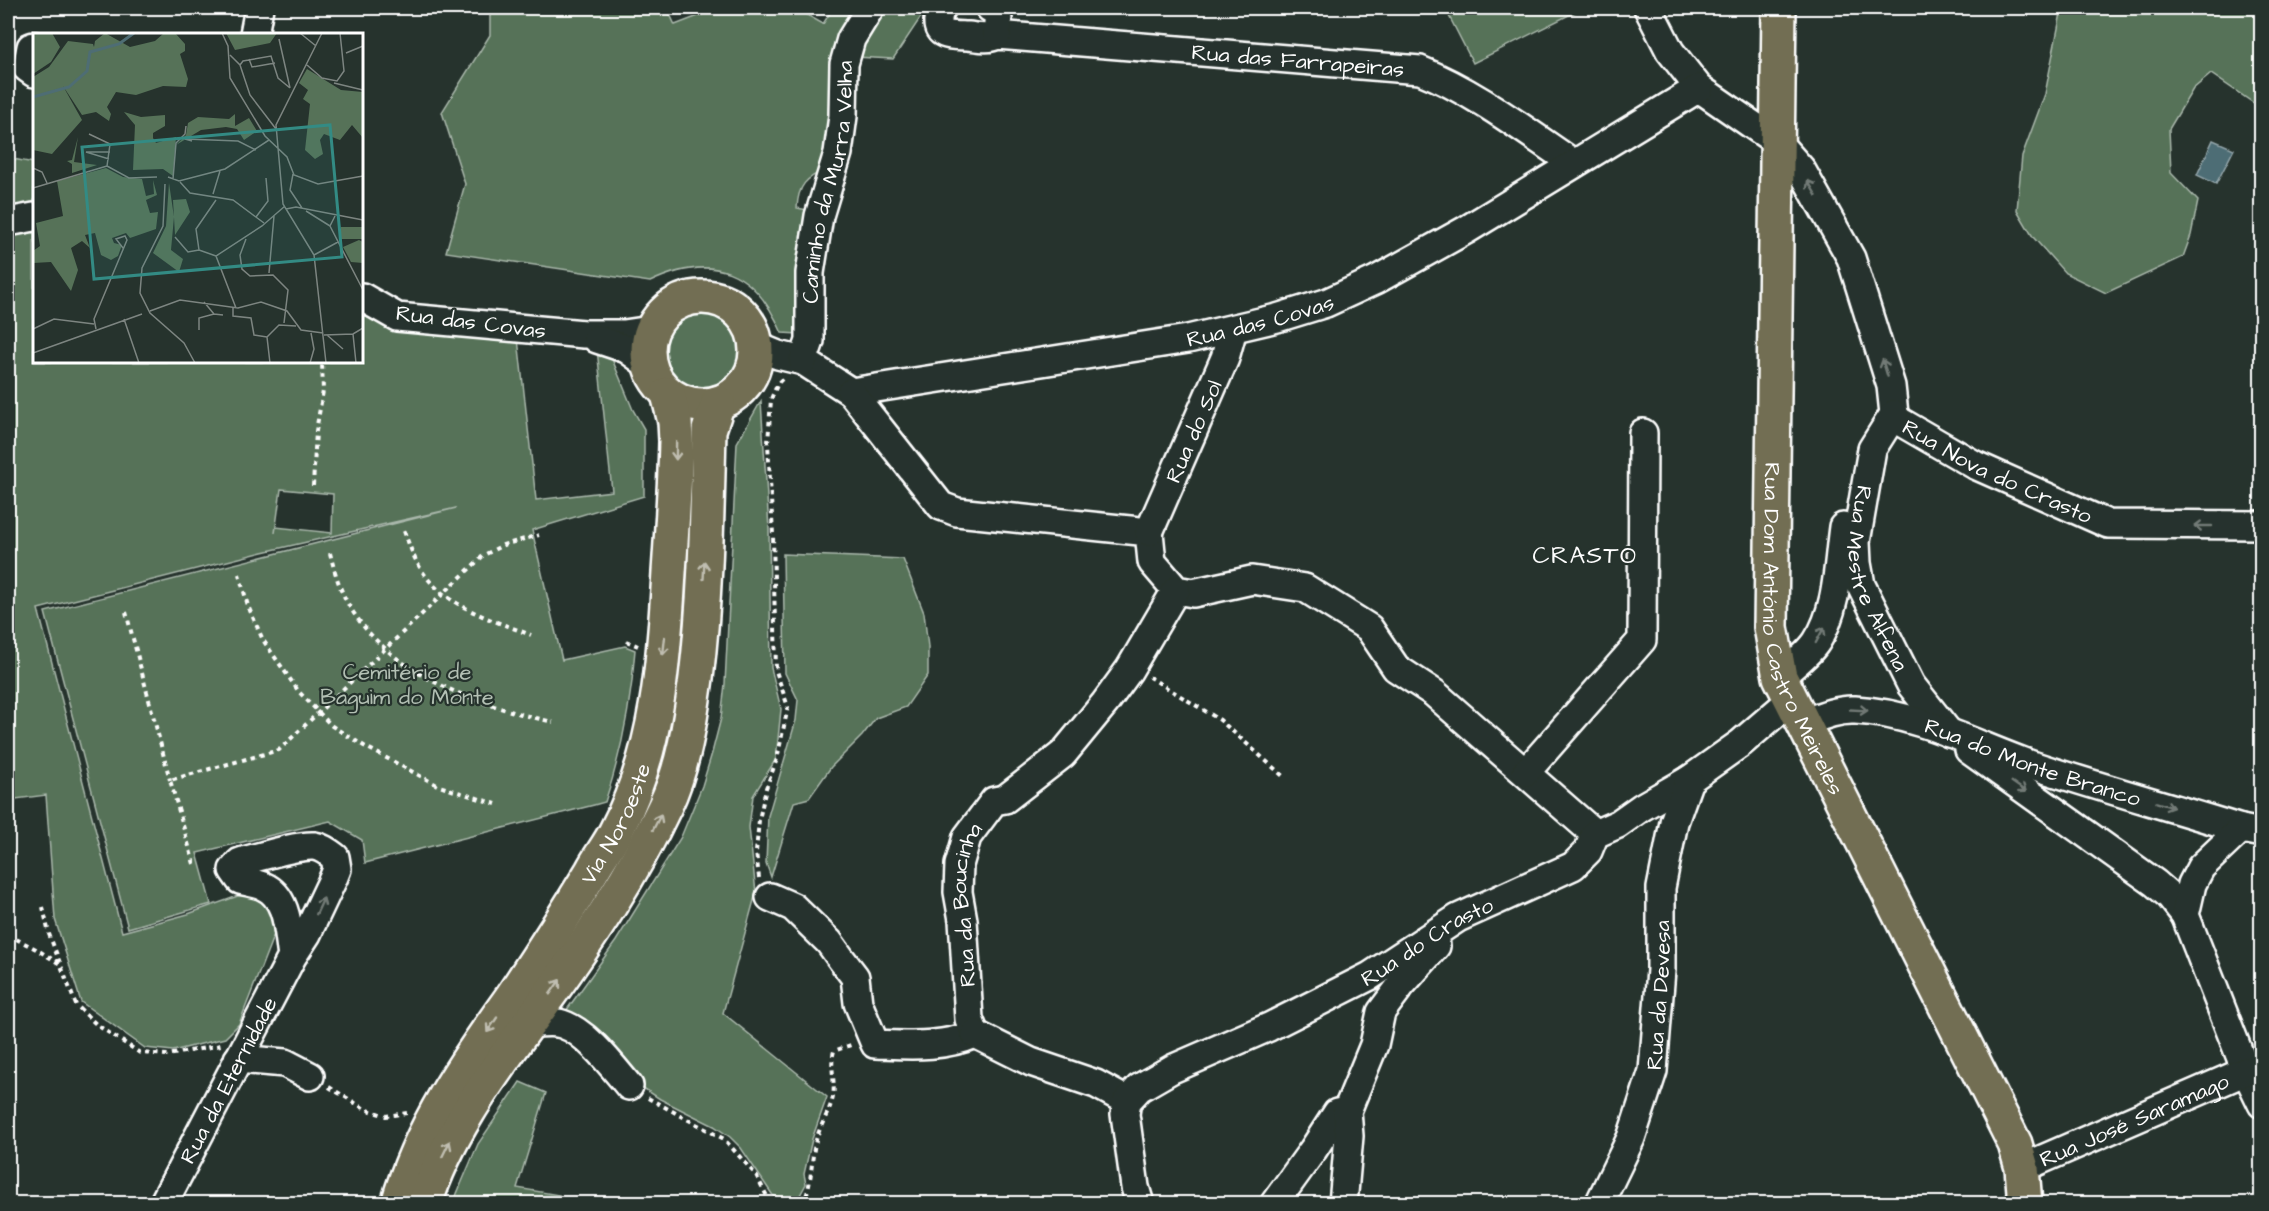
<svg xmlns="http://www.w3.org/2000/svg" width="2269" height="1211" viewBox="0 0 2269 1211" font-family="'Architects Daughter',sans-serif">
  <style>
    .green { fill: #567258; stroke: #aab8ac; stroke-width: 1.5; fill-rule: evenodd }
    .water { fill: #4e6d74; stroke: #95a7ac; stroke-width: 1.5 }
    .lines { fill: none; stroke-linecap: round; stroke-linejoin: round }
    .minor-casing { stroke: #fff; stroke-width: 32 }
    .major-casing { stroke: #fff; stroke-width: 38 }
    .path { stroke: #fff; stroke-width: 4; stroke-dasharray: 4.5 4.5; stroke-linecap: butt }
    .minor { stroke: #26332d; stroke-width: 27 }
    .major { stroke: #726e52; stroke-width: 33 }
    .oneway { stroke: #727a76 }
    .oneway2 { stroke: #c0beb1 }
    .labels { text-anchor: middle; stroke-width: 4.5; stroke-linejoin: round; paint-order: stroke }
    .street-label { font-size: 22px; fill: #fff; stroke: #26332d }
    .park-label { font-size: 22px; fill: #b3c0b4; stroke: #26332d }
    .neighbourhood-label { font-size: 24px; letter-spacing: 1.5px; fill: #fff; stroke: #26332d }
    .inset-river { fill: none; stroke: #4e6d74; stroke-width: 3 }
    .inset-road { fill: none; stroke: #7d8581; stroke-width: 1.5 }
    .view { fill: #338b84; fill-opacity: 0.15; stroke: #338b84; stroke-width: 3 }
    .inset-edge { fill: none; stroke: #fff; stroke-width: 3 }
  </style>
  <rect width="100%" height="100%" fill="#26332d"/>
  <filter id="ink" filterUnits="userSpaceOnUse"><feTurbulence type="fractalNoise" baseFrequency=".0167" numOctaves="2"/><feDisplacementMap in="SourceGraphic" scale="12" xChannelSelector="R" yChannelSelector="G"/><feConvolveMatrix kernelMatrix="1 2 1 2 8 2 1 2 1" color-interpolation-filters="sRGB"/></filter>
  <g filter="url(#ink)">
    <path class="green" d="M 490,8 L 667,8 L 675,25 L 719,8 L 795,8 L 823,24 L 833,8 L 859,8 L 826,170 C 806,177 798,186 797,208 L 807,210 L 811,215 L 799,334 L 782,333 C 755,270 713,252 650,282 L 446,252 L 465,184 L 442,112 L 490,35 Z
      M 882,8 L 927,8 L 893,59 L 855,57 Z
      M 1445,8 L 1583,8 L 1473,63 Z
      M 2062,8 L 2261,8 L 2261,108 L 2211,74 L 2193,89 L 2169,129 L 2171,173 L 2198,201 L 2191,235 L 2183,257 L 2106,293 L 2065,273 L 2033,237 L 2017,210 L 2022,156 L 2045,94 Z
      M 8,158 L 34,163 L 34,205 L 8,210 Z
      M 34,230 L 34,362 L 362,362 L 362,311 L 518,339 L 536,500 L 612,491 L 597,349 L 604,350 L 612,359 L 633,410 L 644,429 L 644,496 L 532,530 L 562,660 L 625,646 L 635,650 C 631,703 622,752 605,802 L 594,805 L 365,863 L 362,840 L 330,821 L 197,853 L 211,904 L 128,928 L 45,612 L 456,508 L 263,552 L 38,609 L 122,932 L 188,914 L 246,893 L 269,906 L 278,924 L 239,1024 L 225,1038 L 173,1051 L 145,1048 L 81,1002 L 55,919 L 46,795 L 8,800 L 8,236 ZM 281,489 L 333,494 L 332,533 L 276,527 L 275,533 Z
      M660 350a42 42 0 1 1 84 0a42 42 0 1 1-84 0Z
      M 761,401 L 769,529 L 771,668 L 781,709 L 776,759 L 753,796 L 749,827 L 756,893 L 723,1013 L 827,1097 L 812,1139 L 804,1174 L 806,1184 L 799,1197 L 793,1203 L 778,1203 L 741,1148 L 730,1137 L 714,1126 L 660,1099 L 631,1080 L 561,1018 L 616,941 L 681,837 L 702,786 L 712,753 L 721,718 L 725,684 L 737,443 Z
      M 783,554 L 903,559 L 924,613 L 928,647 L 928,675 L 906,707 L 876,718 L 862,736 L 831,767 L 809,798 L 794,802 L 771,877 L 766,863 L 768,816 L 796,720 L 798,700 L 785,673 Z
      M 520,1082 L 546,1093 L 517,1188 L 559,1195 L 557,1203 L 453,1203 L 478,1144 Z"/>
    <path class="water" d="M 2213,140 L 2234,149 L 2216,184 L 2197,175 Z"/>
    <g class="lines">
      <defs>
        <g id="minor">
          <path id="s1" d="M 942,8 C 939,13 938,15 938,21 C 937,38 955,35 968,36 C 978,37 988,40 997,35 L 1420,70 C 1475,92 1524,130 1573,163"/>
          <path d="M 990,8 C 1001,13 998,23 997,35"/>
          <path id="s2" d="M 1648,8 L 1670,51 L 1699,88 L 1777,142 L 1801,169 L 1851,258 L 1891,386 L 1894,414 L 1899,421 L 1975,465 L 2108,524 L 2262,525"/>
          <path d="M 254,34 L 259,8"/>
          <path d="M 34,46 L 31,47 L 27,68 L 34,73"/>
          <path d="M 8,222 L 34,217"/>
          <path d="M 362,297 L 397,317 L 584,334 L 624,334 L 651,330"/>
          <path d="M 597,339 L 627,349 L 649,365"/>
          <path id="s3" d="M 756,346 L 778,355 L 803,361 L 851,392 L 1188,339 L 1277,318 L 1326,303 L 1376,280 L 1466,230 L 1699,88"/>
          <path id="s4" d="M 803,361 L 810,341 L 810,273 L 819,216 L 838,153 L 843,116 L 844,64 L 851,39 L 870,8"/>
          <path d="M 851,392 L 941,506 L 957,512 L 1149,532 L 1152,562 L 1176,590 L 1193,593 L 1252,580 L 1305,588 L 1369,628 L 1396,668 L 1434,693 L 1595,834"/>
          <path id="s5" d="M 1894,414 L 1872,449 L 1856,542 L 1857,563 L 1861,585 L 1911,685 L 1949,733"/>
          <path id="s6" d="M 1149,532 L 1225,358 L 1233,329"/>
          <path d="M 1780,677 C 1792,666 1809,654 1817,641 C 1838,609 1838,563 1843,527"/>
          <path id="s7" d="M 1803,723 C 1819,717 1837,709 1855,710 C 1917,713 1975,745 2032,765 C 2101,788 2171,807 2241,829 L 2262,833"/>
          <path d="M 1969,750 L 2155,883 L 2170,896 L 2185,915"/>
          <path d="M 1526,772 L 1642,640 L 1643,433"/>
          <path d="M 2241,829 L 2201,867 L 2192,884 L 2185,915 L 2246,1071 L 2262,1104"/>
          <path d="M 770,897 L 793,907 L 829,942 L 842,960 L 855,977 L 858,1003 L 875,1044 C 910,1045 942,1048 975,1034"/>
          <path d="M 529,1024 C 539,1023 552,1021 562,1024 C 587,1032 613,1067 629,1086"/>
          <path id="s8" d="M 975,1034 L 969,1019 L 963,920 L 958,892 L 959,865 L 967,837 L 994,801 L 1005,799 L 1063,754 L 1105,703 L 1129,670 L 1176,590"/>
          <path d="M 975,1034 L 1031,1062 L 1096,1084 L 1127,1101"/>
          <path d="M 238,1059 L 285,1063 L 310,1076"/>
          <path id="s9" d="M 2022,1168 L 2246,1071"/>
          <path id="s10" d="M 163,1204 L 292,957 L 307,934 L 333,879 L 337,869 L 335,857 C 328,852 322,847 314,846 C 295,845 260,857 240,862 L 233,870 L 240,880 C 247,882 256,883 263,886 C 289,897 288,933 292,957"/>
          <path id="s11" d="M 1140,1204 L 1135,1187 L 1125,1114 L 1127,1101 L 1139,1088 L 1172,1069 L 1269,1027 L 1370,976 L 1458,918 L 1573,866 L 1588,851 L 1595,834 L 1618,824 L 1642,807 L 1689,780 L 1741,743 L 1791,700"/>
          <path d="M 1274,1204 L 1313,1150 L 1337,1113 L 1347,1111"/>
          <path d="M 1343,1204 L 1349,1136 L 1347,1111 L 1374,1045 L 1381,1012 L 1402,984 L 1436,946"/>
          <path id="s12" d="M 1599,1204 L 1631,1138 L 1653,1071 L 1661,970 L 1661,888 L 1674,822 L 1689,780"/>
        </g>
        <g id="major">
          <path id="s13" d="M 1779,8 L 1771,627 L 1780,677 L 2015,1144 L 2022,1168 L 2025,1204"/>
          <circle cx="702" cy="351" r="54"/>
          <path id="s14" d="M 398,1204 C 420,1127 465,1062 511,998 C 539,956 566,914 592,871 C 599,858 608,846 615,833 C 658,752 664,662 669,572 C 672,529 675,485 676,441 L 675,422 L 668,394"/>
          <path d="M 425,1204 C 449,1127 501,1063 547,998 C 591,937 633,874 665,806 C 684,766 690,722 696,678 C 706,596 707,513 709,430 L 718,403"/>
        </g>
      </defs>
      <use href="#minor" class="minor-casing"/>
      <use href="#major" class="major-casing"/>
      <path class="path" d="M 742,408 L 758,392 L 769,374
        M 313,486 L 316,431 L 323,391 L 322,362
        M 404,531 C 409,544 413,557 421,569 C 443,606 493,620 531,635
        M 330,553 C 335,574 341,594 353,612 C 398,679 479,705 553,722
        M 239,574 L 248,606 L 263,640 L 299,692 L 332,726 L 364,746 L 439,786 L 496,804
        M 126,612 L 170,780
        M 626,641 L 638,646
        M 1149,677 L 1220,720 L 1284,777
        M 194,864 L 170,780 L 279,750 L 484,555 L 503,545 L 539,535
        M 759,878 L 756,852 L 759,820 L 766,788 L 777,759 L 788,707 L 776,671 L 773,535 L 768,443 L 771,399 L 778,383 L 782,379
        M 43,907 L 49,934 L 76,1005 L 97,1025 L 140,1053 L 168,1055 L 221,1045
        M 8,935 L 36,949 L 60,964
        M 329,1087 L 365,1109 L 386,1116 L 407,1113
        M 648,1098 L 724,1139 L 756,1175 L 771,1204
        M 803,1204 C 813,1183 810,1162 816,1140 C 820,1126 828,1114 832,1101 C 837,1084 829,1067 834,1051 L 851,1045"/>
      <use href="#minor" class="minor"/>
      <use href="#major" class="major"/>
    </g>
    <defs><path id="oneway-shaft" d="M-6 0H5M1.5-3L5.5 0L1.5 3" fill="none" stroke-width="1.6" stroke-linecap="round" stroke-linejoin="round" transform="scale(1.5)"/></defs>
    <g class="oneway">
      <use href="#oneway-shaft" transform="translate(1812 188) rotate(-120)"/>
      <use href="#oneway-shaft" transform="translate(1885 368) rotate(-107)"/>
      <use href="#oneway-shaft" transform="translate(2203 526) rotate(180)"/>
      <use href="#oneway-shaft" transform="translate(1820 635) rotate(-62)"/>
      <use href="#oneway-shaft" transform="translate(1859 710) rotate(3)"/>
      <use href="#oneway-shaft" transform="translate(2019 787) rotate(35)"/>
      <use href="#oneway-shaft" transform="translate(2165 805) rotate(17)"/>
      <use href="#oneway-shaft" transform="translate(320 906) rotate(-65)"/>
    </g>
    <g class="oneway2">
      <use href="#oneway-shaft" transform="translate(676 451) rotate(91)"/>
      <use href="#oneway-shaft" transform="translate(704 570) rotate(-87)"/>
      <use href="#oneway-shaft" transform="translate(664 646) rotate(96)"/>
      <use href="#oneway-shaft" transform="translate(657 822) rotate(-63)"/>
      <use href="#oneway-shaft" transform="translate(555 987) rotate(-55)"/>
      <use href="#oneway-shaft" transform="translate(492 1025) rotate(124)"/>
      <use href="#oneway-shaft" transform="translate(446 1149) rotate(-64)"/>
    </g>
  </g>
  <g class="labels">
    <g class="street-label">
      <text dy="8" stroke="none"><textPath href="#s1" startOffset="384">Rua das Farrapeiras</textPath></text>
      <text dy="8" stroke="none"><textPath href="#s4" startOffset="182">Caminho da Murra Velha</textPath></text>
      <text dy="8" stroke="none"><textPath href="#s3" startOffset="522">Rua das Covas</textPath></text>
      <text transform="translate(471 321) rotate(7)" y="8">Rua das Covas</text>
      <text dy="8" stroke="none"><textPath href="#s6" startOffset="110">Rua do Sol</textPath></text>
      <text dy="8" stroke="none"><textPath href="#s2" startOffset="610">Rua Nova do Crasto</textPath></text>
      <text dy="8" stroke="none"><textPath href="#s5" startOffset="176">Rua Mestre Alfena</textPath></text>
      <text dy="8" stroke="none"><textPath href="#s13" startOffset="627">Rua Dom António Castro Meireles</textPath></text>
      <text dy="8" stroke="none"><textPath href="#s7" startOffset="240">Rua do Monte Branco</textPath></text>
      <text dy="8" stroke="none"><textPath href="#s14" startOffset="440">Via Noroeste</textPath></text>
      <text dy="8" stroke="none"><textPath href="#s8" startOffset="132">Rua da Boucinha</textPath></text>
      <text dy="8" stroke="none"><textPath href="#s11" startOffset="446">Rua do Crasto</textPath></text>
      <text dy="8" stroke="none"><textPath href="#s12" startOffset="220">Rua da Devesa</textPath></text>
      <text dy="8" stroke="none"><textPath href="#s10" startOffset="140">Rua da Eternidade</textPath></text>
      <text dy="8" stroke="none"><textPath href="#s9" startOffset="122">Rua José Saramago</textPath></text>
    </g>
    <g class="park-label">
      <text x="407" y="679">Cemitério de<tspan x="407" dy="25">Baguim do Monte</tspan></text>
    </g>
    <g class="neighbourhood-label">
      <text x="1585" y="563">CRASTO</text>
    </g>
  </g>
  <g transform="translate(33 33)">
    <rect width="330" height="330" fill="#26332d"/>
    <path d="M 0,0 L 19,0 L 27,14 L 18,29 L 0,41 ZM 72,0 L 97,14 L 122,8 L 131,0 L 143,1 L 152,11 L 152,18 L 147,21 L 155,46 L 153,54 L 130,53 L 103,62 L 83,59 L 74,74 L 78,81 L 76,88 L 63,79 L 49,82 L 30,53 L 49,87 L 19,121 L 0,117 L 0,44 L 16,34 L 35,8 L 60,11 L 61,14 L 62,8 ZM 193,0 L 244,0 L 237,10 L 202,17 ZM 274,36 L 308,57 L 330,59 L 330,105 L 319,92 L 307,107 L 291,101 L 287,107 L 290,121 L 282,126 L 272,117 L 277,71 L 270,66 L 275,57 L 266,50 ZM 91,79 L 108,84 L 132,82 L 132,93 L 120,100 L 120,105 L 123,110 L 143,104 L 140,143 L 130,136 L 100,137 L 102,92 ZM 202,81 L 202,93 L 216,85 L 224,98 L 211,107 L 204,96 L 193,94 L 168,97 L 143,112 L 153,102 L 155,90 L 165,84 L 196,86 ZM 45,104 L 41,129 L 64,132 L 39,140 L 39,131 L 34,128 L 39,127 ZM 73,135 L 90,144 L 109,146 L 113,163 L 121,161 L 120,147 L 124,162 L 113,167 L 117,180 L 125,179 L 123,196 L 97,205 L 93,200 L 79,205 L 81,210 L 89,212 L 85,223 L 78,227 L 68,222 L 62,200 L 52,202 L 57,215 L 49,208 L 38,215 L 45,237 L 38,258 L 18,229 L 0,230 L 0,218 L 7,213 L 3,190 L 30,183 L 24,148 ZM 136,150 L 141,184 L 138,217 L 150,226 L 146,239 L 120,220 L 133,193 ZM 153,166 L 157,179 L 142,202 L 140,167 ZM 308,194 L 330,194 L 330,206 L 308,206 ZM 326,207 L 330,209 L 330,230 L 318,229 L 310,214 Z" fill="#567258"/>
    <path class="inset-river" d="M 0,64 L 36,54 L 54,38 L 57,19 L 86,11 L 101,0"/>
    <path class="inset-road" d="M 189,0 L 195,13 L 197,45 L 232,103 L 254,124 L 261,142 L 285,151 L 330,143M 267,0 L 283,13M 289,0 L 243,92 L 250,171 L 281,222 L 293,330M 246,6 L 257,55M 313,20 L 330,13M 197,22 L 207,32 L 217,62 L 243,96M 216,26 L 219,34 L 242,30M 207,32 L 210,28 L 238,23 L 245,45 L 257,55M 274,32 L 289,45 L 304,48 L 311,38 L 307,0M 301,50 L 330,57M 56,101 L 77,111 L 74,133M 159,108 L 152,106 L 205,108 L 223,117M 76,126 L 53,119 L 77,119M 74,133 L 96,145 L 124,144M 0,135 L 9,139 L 14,150M 260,141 L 257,157 L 269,175M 135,144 L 146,148 L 192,136 L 236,107M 140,146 L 143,110 L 152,101 L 153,93M 147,149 L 157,160 L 200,167 L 231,190M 132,151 L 130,193 L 109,235 L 107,260 L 117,280 L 151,310 L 162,330M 0,155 L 74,133M 180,161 L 187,138M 253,176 L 263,174 L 330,187M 273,178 L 297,193M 302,183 L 297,193 L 330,257M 223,184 L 235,168 L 233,145M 142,204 L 155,219 L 166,217M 213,206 L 207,222 L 209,236 L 217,243 L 240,242 L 255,257 L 251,290M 166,217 L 163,196 L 183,167M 166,217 L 183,223M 281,222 L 305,209M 236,240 L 241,183M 171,269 L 181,281 L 190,282M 200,274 L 200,283 L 218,285 L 221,302 L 234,304M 203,275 L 183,223 L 229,193 L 252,173M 117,278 L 147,267 L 205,275 L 228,269 L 254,278 L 268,297 L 290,300M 91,286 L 106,330M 0,296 L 21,286 L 61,291M 63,296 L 61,286 L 94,207 L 92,203 L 83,206 L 90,215M 166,297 L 166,285 L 181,281M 320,301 L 323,330M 291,302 L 320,301 L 330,295M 294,302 L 310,316M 0,320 L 109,281M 237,330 L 234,304 L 246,292 L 263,293M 277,330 L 281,316 L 278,300"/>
    <path class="view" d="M 297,92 L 309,224 L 61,246 L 49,114 Z"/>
    <rect width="330" height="330" class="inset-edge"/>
  </g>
  <rect width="2269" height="1211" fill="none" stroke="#26332d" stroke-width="30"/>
  <rect x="15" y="15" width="2239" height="1181" fill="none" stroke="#fff" stroke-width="2" filter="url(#ink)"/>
</svg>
